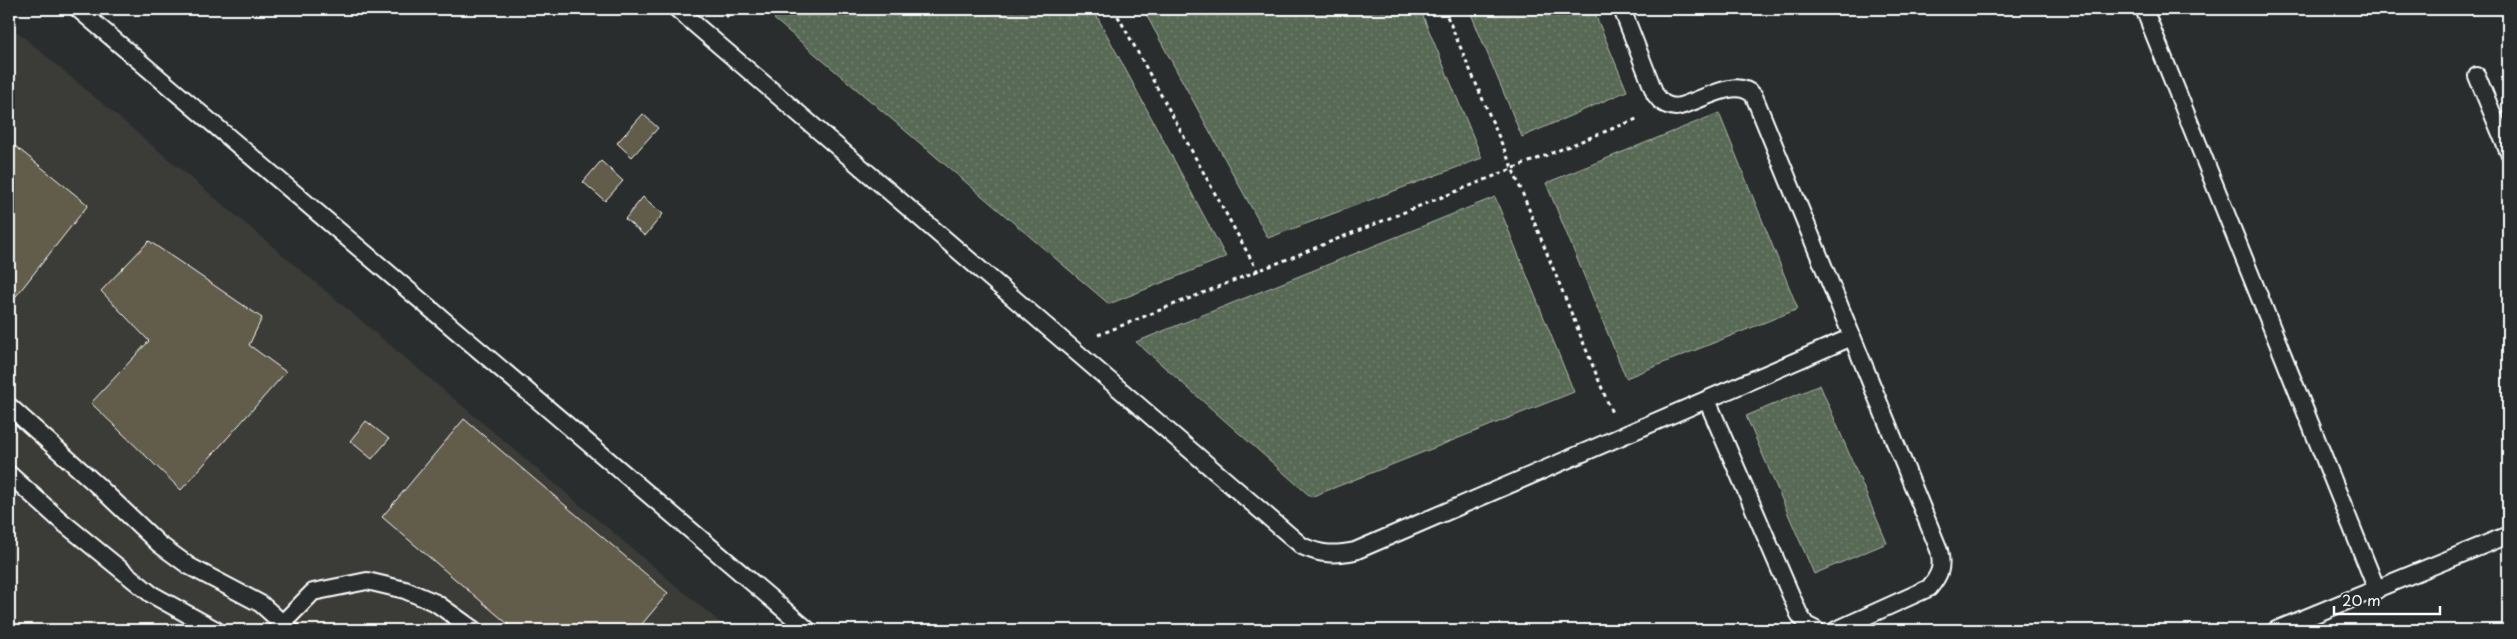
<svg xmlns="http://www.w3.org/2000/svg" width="2517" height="639" viewBox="0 0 2517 639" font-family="'Playpen Sans',sans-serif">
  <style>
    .built { fill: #3b3b37 }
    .green { fill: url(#green-dots); stroke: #acb4aa }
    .building { fill: #625c4b; stroke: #fff }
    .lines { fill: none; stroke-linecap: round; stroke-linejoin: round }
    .lane-casing { stroke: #fff; stroke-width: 20 }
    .path { stroke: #fff; stroke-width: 3; stroke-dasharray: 4 4; stroke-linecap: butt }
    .lane { stroke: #2a2d2e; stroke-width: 16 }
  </style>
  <defs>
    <pattern id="green-dots" width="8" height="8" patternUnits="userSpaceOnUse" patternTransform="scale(1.25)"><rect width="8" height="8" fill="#596a54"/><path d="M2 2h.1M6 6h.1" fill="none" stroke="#72806e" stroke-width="1.8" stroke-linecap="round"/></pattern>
  </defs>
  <rect width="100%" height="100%" fill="#2a2d2e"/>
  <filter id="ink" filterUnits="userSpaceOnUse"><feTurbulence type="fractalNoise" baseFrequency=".02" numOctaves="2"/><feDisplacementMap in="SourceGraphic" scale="10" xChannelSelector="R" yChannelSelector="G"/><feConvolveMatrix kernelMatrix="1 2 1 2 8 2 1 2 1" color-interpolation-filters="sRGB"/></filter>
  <g filter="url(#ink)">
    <path class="built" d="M 9,25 L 729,630 L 9,630 Z"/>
    <path class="green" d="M 784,9 L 1093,9 L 1226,257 L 1109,304 L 774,19 Z
      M 1143,9 L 1420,9 L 1482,158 L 1268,238 Z
      M 1469,9 L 1593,9 L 1627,91 L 1522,137 Z
      M 1719,113 L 1798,309 L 1626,378 L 1546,183 Z
      M 1495,197 L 1574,392 L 1311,497 L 1136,342 Z
      M 1820,385 L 1887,543 L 1814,574 L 1746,416 Z"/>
    <path class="building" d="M 643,114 L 658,128 L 632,157 L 617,143 Z
      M 9,141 L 88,205 L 9,305 Z
      M 601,161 L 623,181 L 605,201 L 583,182 Z
      M 643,197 L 663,214 L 645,236 L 625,219 Z
      M 149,241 L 262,318 L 249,345 L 286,372 L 181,490 L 91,403 L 149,341 L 101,291 Z
      M 464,419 L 668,593 L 637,630 L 515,630 L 382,517 Z
      M 366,421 L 389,439 L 372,459 L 350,441 Z"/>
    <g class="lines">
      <defs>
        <path id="lane" d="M 78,9 L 808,630
          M 677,9 L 1302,546 C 1321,555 1335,555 1355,551 L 1852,337
          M 1622,9 L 1655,94 C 1661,103 1666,106 1676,107 C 1699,103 1736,75 1754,96 L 1939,550 C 1943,567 1940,575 1929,588 L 1836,630
          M 2144,9 L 2377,590
          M 2477,76 L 2508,151
          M 1707,400 L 1799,614 L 1806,625 L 1816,630
          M 9,406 L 98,486 L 159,544 L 189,566 L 261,604 L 290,630
          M 9,474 L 60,520 L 151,594 L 216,630
          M 276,630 L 313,592 L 367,581 L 405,590 L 436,603 L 474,630
          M 2276,630 L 2508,535"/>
      </defs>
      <use href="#lane" class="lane-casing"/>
      <path class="path" d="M 1114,9 L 1258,272
        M 1444,9 L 1513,170 L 1612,413
        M 726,17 L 734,9
        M 1098,335 L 1639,118"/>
      <use href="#lane" class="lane"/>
    </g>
  </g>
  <rect width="2517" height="639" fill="none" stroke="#2a2d2e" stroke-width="30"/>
  <rect x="15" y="15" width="2487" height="609" fill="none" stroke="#fff" stroke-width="2" filter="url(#ink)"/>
  <path d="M2334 606v8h106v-8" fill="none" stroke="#ffffff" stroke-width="2.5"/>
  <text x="2342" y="606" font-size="15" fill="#ffffff" stroke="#2a2d2e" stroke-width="4" paint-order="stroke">20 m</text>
</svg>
